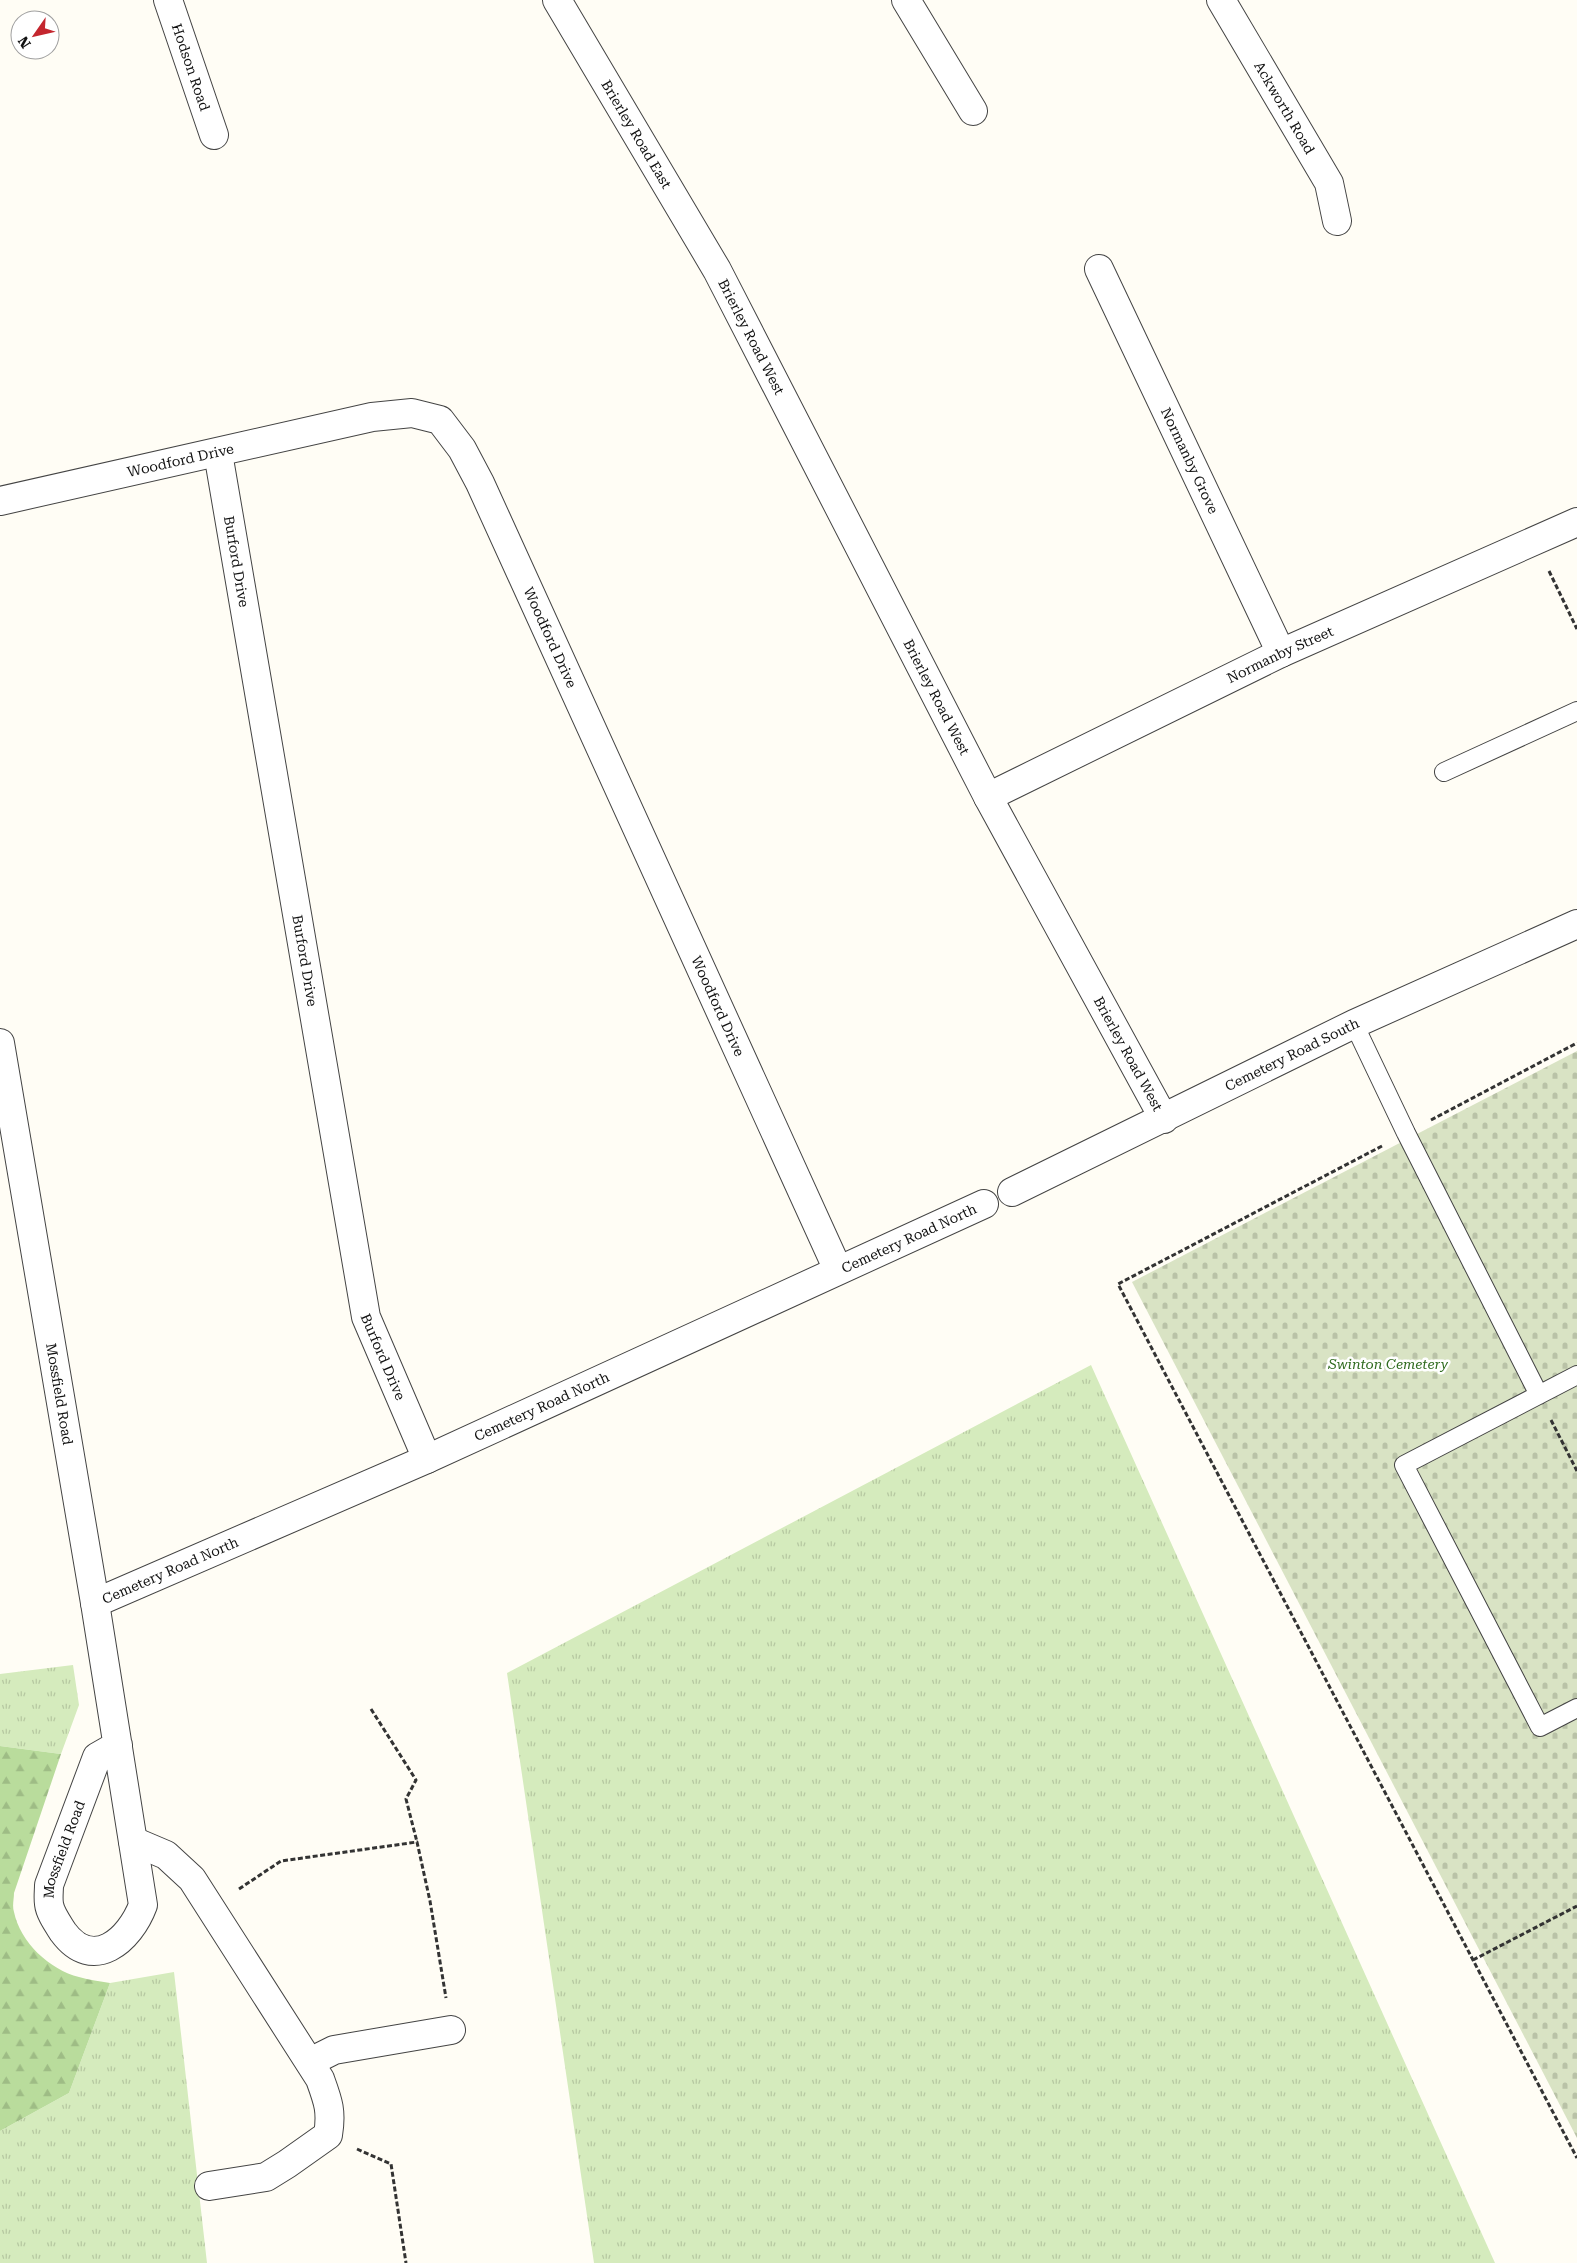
<svg xmlns="http://www.w3.org/2000/svg" width="1577" height="2263" viewBox="0 0 1577 2263" font-family="'Roboto Serif',serif">
  <style>
    .grass { fill: url(#grass-tufts) }
    .forest { fill: url(#forest-firs) }
    .cemetery { fill: url(#cemetery-stones) }
    .lines { fill: none; stroke-linecap: round; stroke-linejoin: round }
    .lane-casing { stroke: #444; stroke-width: 20 }
    .street-casing { stroke: #444; stroke-width: 30 }
    .path { stroke: #333; stroke-width: 3; stroke-dasharray: 5 2.5; stroke-linecap: butt }
    .lane { stroke: #fff; stroke-width: 18 }
    .street { stroke: #fff; stroke-width: 28 }
    .labels { text-anchor: middle; stroke-width: 5; stroke-linejoin: round; paint-order: stroke }
    .street-label { font-size: 14px; fill: #111; stroke: #fff }
    .park-label { font-size: 14px; font-style: italic; fill: #2f6b1f; stroke: #fff }
  </style>
  <defs>
    <pattern id="grass-tufts" width="24" height="20" patternUnits="userSpaceOnUse" patternTransform="scale(1.25)"><rect width="24" height="20" fill="#d5ebbd"/><path d="M3 7l-1-3M5 7V3M7 7l1-3M15 17l-1-3M17 17v-4M19 17l1-3" fill="none" stroke="#b6c8a1"/></pattern>
    <pattern id="forest-firs" width="22" height="20" patternUnits="userSpaceOnUse" patternTransform="scale(1.25)"><rect width="22" height="20" fill="#b9dc9c"/><path d="M5 1l3.5 6h-7zM16 11l3.5 6h-7z" fill="#9ebc85"/></pattern>
    <pattern id="cemetery-stones" width="16" height="16" patternUnits="userSpaceOnUse" patternTransform="scale(1.25)"><rect width="16" height="16" fill="#d9e3c4"/><path d="M2 7V4a2 2 0 0 1 4 0v3zM10 15v-3a2 2 0 0 1 4 0v3z" fill="#b9c2a7"/></pattern>
  </defs>
  <rect width="100%" height="100%" fill="#fffdf5"/>
  <path class="grass" d="M 1091,1365 L 1495,2263 L 594,2263 L 507,1673 Z
    M 73,1665 L 79,1705 L 61,1754 L 0,1746 L 0,1674 Z
    M 174,1972 L 207,2263 L 0,2263 L 0,2131 L 69,2093 L 110,1983 Z"/>
  <path class="forest" d="M 0,1746 L 61,1754 L 14,1893 C 14,1899 12,1906 14,1912 C 20,1942 50,1970 79,1977 C 89,1980 100,1981 110,1983 L 69,2093 L 0,2131 Z"/>
  <path class="cemetery" d="M 1577,1051 L 1577,2138 L 1132,1282 Z"/>
  <g class="lines">
    <defs>
      <path id="lane" d="M 1444,772 L 1577,711
        M 1354,1024 L 1406,1133 L 1539,1395
        M 1577,1375 L 1404,1465 L 1540,1727 L 1577,1708"/>
      <g id="street">
        <path id="s1" d="M 168,0 L 214,135"/>
        <path id="s2" d="M 557,0 L 717,270 L 988,797 L 1164,1119"/>
        <path d="M 906,0 L 973,111"/>
        <path id="s3" d="M 1221,0 L 1329,183 L 1337,221"/>
        <path id="s4" d="M 1099,269 L 1281,653"/>
        <path id="s5" d="M 218,453 L 366,1317 L 427,1459"/>
        <path id="s6" d="M 0,501 L 372,417 L 412,413 L 440,420 L 462,449 L 480,483 L 838,1270"/>
        <path id="s7" d="M 988,797 L 1281,653 L 1577,522"/>
        <path id="s8" d="M 0,1043 L 95,1603 L 143,1905 C 130,1940 93,1973 63,1932 C 58,1924 50,1913 49,1904 C 48,1898 49,1891 49,1885 L 97,1757 L 118,1745"/>
        <path id="s9" d="M 1012,1192 L 1354,1024 L 1577,924"/>
        <path id="s10" d="M 95,1603 L 427,1459 L 984,1204"/>
        <path d="M 133,1841 L 166,1855 L 192,1879 L 320,2079 C 328,2101 332,2111 328,2135 L 287,2164 L 266,2177 L 209,2186"/>
        <path d="M 310,2062 L 334,2050 L 451,2030"/>
      </g>
    </defs>
    <use href="#lane" class="lane-casing"/>
    <use href="#street" class="street-casing"/>
    <path class="path" d="M 1549,571 L 1577,629
      M 1431,1120 L 1577,1043
      M 1382,1146 L 1118,1284 L 1577,2158
      M 1551,1420 L 1577,1471
      M 371,1709 L 416,1780 L 406,1799 L 417,1842
      M 239,1889 L 281,1861 L 417,1842 L 430,1901 L 446,1998
      M 1473,1960 L 1577,1906
      M 357,2149 L 391,2164 L 406,2263"/>
    <use href="#lane" class="lane"/>
    <use href="#street" class="street"/>
  </g>
  <g class="labels">
    <g class="street-label">
      <text dy="5" stroke="none"><textPath href="#s1" startOffset="71">Hodson Road</textPath></text>
      <text dy="5" stroke="none"><textPath href="#s3" startOffset="125">Ackworth Road</textPath></text>
      <text dy="5" stroke="none"><textPath href="#s2" startOffset="156">Brierley Road East</textPath></text>
      <text dy="5" stroke="none"><textPath href="#s2" startOffset="389">Brierley Road West</textPath></text>
      <text dy="5" stroke="none"><textPath href="#s6" startOffset="185">Woodford Drive</textPath></text>
      <text dy="5" stroke="none"><textPath href="#s4" startOffset="212">Normanby Grove</textPath></text>
      <text dy="5" stroke="none"><textPath href="#s5" startOffset="110">Burford Drive</textPath></text>
      <text dy="5" stroke="none"><textPath href="#s6" startOffset="695">Woodford Drive</textPath></text>
      <text dy="5" stroke="none"><textPath href="#s7" startOffset="325">Normanby Street</textPath></text>
      <text dy="5" stroke="none"><textPath href="#s2" startOffset="794">Brierley Road West</textPath></text>
      <text dy="5" stroke="none"><textPath href="#s5" startOffset="515">Burford Drive</textPath></text>
      <text dy="5" stroke="none"><textPath href="#s6" startOffset="1100">Woodford Drive</textPath></text>
      <text dy="5" stroke="none"><textPath href="#s2" startOffset="1199">Brierley Road West</textPath></text>
      <text dy="5" stroke="none"><textPath href="#s9" startOffset="312">Cemetery Road South</textPath></text>
      <text dy="5" stroke="none"><textPath href="#s10" startOffset="892">Cemetery Road North</textPath></text>
      <text dy="5" stroke="none"><textPath href="#s5" startOffset="920">Burford Drive</textPath></text>
      <text dy="5" stroke="none"><textPath href="#s8" startOffset="356">Mossfield Road</textPath></text>
      <text dy="5" stroke="none"><textPath href="#s10" startOffset="488">Cemetery Road North</textPath></text>
      <text dy="5" stroke="none"><textPath href="#s10" startOffset="82">Cemetery Road North</textPath></text>
      <text dy="5" stroke="none"><textPath href="#s8" startOffset="1071">Mossfield Road</textPath></text>
    </g>
    <g class="park-label">
      <text x="1388" y="1369">Swinton Cemetery</text>
    </g>
  </g>
  <g transform="translate(35 35) rotate(236)"><circle r="24" fill="#ffffff" stroke="#a0a0a0"/>
  <path d="M0-4L9 19L0 12L-9 19Z" fill="#c4262e"/>
  <text y="-8" font-size="14" font-weight="bold" text-anchor="middle" fill="#111111">N</text>
  </g>
</svg>
